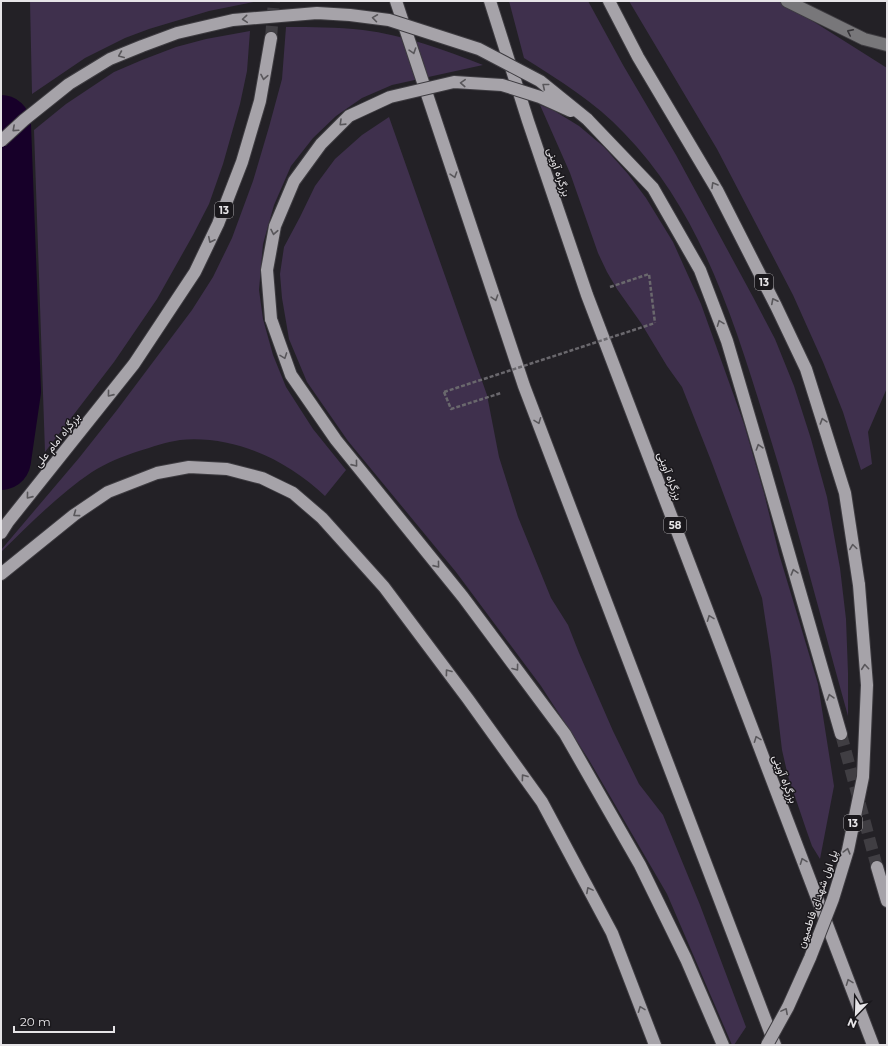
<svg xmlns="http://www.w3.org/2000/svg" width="888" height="1046" viewBox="0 0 888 1046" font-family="Montserrat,Vazirmatn,sans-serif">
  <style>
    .green { fill: #3f304d }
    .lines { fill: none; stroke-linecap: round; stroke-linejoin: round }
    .river { stroke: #170029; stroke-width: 60 }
    .highway-tunnel { stroke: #403e43; stroke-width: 12; stroke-dasharray: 12 6; stroke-linecap: butt }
    .secondary-casing { stroke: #3e3c41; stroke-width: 14 }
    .highway-casing { stroke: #3e3c41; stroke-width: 14 }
    .path { stroke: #6a686d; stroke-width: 2.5; stroke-dasharray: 4 2; stroke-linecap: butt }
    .secondary { stroke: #78777a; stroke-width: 12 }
    .highway { stroke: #a6a3a9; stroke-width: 12 }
    .highway-bridge-casing { stroke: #3e3c41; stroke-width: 14; stroke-linecap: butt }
    .path-bridge { stroke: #6a686d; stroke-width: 2.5; stroke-dasharray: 4 2; stroke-linecap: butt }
    .highway-bridge { stroke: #a6a3a9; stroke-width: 12 }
    .oneway { stroke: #59575b }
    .oneway2 { stroke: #363438 }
    .labels { text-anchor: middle; stroke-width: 3; stroke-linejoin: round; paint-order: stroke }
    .shield { fill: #1a181c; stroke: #a9a7aa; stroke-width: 1 }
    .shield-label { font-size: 10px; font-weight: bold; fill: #e6e4e7 }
    .street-label { font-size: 11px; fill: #e6e4e7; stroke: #1a181c }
  </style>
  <rect width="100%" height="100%" fill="#232126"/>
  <path class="green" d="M 30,1 L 258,1 L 209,11 L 149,29 L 125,38 L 85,58 L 32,94 Z
    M 509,1 L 588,1 L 623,65 L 676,155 L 753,297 L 775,339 L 794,386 L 811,439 L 827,497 L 840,568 L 846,619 L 848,673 L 848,716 C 821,619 796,520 766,424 C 734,321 701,212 624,133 C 595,102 559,80 524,58 Z
    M 629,1 L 781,1 L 887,68 L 887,388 L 868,432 L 872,464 L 861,470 L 843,412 L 823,362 L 793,295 L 717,149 Z
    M 286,27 C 312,27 337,27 363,30 C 403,35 446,50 483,65 L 392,85 L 362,98 L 336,116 L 313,138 L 291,166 L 274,205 L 263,244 L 259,290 L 263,319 L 273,355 L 286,387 L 313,429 L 346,470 L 325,496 C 287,460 234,435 180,440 C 166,442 152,447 139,451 C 123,456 106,463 92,472 C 58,495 30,524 1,552 L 1,550 L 79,458 L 117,410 L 192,310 L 213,277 L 232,238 L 253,181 L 269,127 L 282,79 Z
    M 250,31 L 247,71 L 240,104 L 223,164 L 209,204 L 193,235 L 157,299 L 114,362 L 45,452 L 34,130 L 66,104 L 114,72 L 142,60 L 176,47 L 206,39 Z
    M 540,105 L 553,110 L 579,126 L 604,147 L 628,174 L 646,198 L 673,242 L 701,304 L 744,424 L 764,493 L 779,554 L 818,684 L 834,786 L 820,859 L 812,846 L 807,832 L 788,776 L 782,750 L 771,657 L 762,598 L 712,463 L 682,387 L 667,366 L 641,323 L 617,289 L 607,272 L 598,253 L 570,173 Z
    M 389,117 L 487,395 L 499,457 L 518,517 L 551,598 L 568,625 L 579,653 L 613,731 L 639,784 L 663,815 L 700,905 L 746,1027 L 734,1045 L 732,1045 L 667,894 L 589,760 L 541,686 L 456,572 L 348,441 L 307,382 L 289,339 L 282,298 L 280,274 L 284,247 L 300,217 L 315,186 L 335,159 L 362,135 Z"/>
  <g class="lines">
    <path class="river" d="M 1,125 L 11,391 L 1,460"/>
    <path class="highway-tunnel" d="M 271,38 L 274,1
      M 841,734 L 877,867"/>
    <defs>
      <path id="secondary" d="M 787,1 L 864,39 L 887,45"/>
      <path id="highway" d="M 396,1 L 524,386 L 775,1045
        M 490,1 L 528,121 L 587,295 L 873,1045
        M 609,1 L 638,57 L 717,190 L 776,306 L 806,369 L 845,493 L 859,585
        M 587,119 L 653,188 L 700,270 L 727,341 L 760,453 L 841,734
        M 271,319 L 291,375 L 336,440 L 463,597 L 565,734 L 640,865 L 686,959 L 723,1045
        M 1,533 L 8,522 L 134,364 L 195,272 L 218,224 L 242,162 L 260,101 L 271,38
        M 1,574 L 74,515 L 108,492 L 157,473 L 189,467 L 227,469 L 262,478 L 293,493 L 322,518 L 384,587 L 468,699 L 542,802 L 612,933 L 655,1045
        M 877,867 L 887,901"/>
    </defs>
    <use href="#secondary" class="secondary-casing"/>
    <use href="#highway" class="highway-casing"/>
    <path class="path" d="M 610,287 L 649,274 L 655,323
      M 444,392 L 451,409 L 501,393"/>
    <use href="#secondary" class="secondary"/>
    <use href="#highway" class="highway"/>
    <defs>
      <path id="highway-bridge" d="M 1,141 L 24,120 L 69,84 L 110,59 L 142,46 L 177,33 L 233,20 L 317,13 L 350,15 L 389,20 L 479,49 L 540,81 L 587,119
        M 271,319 L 267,270 L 275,226 L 294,181 L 321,144 L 349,116 L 390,97 L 454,82 L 502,85 L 540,97 L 571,111
        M 767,1045 L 788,1007 L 810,958 L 833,899 L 848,850 L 863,777 L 867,685 L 859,585"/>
    </defs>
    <use href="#highway-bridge" class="highway-bridge-casing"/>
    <path class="path-bridge" d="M 444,392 L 655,323"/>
    <use href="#highway-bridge" class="highway-bridge"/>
  </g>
  <defs><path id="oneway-chevron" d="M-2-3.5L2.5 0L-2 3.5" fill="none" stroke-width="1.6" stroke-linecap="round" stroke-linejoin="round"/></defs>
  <g class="oneway">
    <use href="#oneway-chevron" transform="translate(375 18) rotate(-172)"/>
    <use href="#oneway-chevron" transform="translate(245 19) rotate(175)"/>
    <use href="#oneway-chevron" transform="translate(413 51) rotate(72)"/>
    <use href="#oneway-chevron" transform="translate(121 55) rotate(157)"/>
    <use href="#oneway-chevron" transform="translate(264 77) rotate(100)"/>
    <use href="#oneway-chevron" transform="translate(463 83) rotate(-177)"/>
    <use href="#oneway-chevron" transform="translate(545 86) rotate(-141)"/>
    <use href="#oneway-chevron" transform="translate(342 123) rotate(136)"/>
    <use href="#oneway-chevron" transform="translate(15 129) rotate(138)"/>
    <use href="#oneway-chevron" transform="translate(454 175) rotate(72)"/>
    <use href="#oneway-chevron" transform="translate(714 185) rotate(-120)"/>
    <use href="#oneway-chevron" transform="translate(274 232) rotate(101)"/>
    <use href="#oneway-chevron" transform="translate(211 240) rotate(116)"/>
    <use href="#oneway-chevron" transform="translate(495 298) rotate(72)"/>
    <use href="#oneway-chevron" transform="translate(774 301) rotate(-117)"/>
    <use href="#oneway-chevron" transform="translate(720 323) rotate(-111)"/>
    <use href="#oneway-chevron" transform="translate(284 356) rotate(70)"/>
    <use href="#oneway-chevron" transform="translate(110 394) rotate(129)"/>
    <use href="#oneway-chevron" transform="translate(538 421) rotate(69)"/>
    <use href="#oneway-chevron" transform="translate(823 421) rotate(-107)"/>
    <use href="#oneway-chevron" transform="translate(759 447) rotate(-107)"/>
    <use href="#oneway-chevron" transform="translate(355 464) rotate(51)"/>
    <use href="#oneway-chevron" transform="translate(29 496) rotate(129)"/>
    <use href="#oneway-chevron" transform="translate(76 514) rotate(144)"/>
    <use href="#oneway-chevron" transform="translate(853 547) rotate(-98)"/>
    <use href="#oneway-chevron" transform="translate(437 565) rotate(51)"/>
    <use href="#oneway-chevron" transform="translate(794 572) rotate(-106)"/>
    <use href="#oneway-chevron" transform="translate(710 618) rotate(-111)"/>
    <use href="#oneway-chevron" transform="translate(865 667) rotate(-95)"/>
    <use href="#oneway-chevron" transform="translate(516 668) rotate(53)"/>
    <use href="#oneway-chevron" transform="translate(448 672) rotate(-127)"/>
    <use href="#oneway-chevron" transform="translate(830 697) rotate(-106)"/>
    <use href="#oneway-chevron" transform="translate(757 739) rotate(-111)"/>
    <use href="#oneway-chevron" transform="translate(524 777) rotate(-126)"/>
    <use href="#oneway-chevron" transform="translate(847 851) rotate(-75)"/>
    <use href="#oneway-chevron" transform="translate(803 861) rotate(-111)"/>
    <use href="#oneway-chevron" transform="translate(589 890) rotate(-118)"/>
    <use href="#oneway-chevron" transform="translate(849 982) rotate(-111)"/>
    <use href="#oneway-chevron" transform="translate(641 1009) rotate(-111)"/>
    <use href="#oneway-chevron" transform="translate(785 1011) rotate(-62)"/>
  </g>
  <use class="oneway2" href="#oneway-chevron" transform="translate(850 32) rotate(-154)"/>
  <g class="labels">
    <g class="shield">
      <rect x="215" y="202" width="18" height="16" rx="3"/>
      <rect x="755" y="274" width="18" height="16" rx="3"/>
      <rect x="664" y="517" width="22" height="16" rx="3"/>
      <rect x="844" y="815" width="18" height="16" rx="3"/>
    </g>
    <g class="shield-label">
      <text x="224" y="214">13</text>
      <text x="764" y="286">13</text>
      <text x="675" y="529">58</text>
      <text x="853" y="827">13</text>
    </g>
    <g class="street-label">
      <text transform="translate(559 172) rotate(71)" y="4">بزرگراه آوینی</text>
      <text transform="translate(57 440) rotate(-51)" y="4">بزرگراه امام علی</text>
      <text transform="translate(670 476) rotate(69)" y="4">بزرگراه آوینی</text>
      <text transform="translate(785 779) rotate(69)" y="4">بزرگراه آوینی</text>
      <text transform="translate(817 899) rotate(-71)" y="4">پل اول شهدای فاطمیون</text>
    </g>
  </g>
  <rect width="888" height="1046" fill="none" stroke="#e6e4e7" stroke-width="4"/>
  <g transform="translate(856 1014) rotate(203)" stroke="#1a181c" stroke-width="3" paint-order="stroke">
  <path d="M0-3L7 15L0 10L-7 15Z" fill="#e6e4e7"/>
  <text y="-6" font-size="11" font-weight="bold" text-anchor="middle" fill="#e6e4e7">N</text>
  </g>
  <path d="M14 1026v6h100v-6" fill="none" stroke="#e6e4e7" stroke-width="2"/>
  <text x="20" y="1026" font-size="12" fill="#e6e4e7" stroke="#1a181c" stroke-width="3" paint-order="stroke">20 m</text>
</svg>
